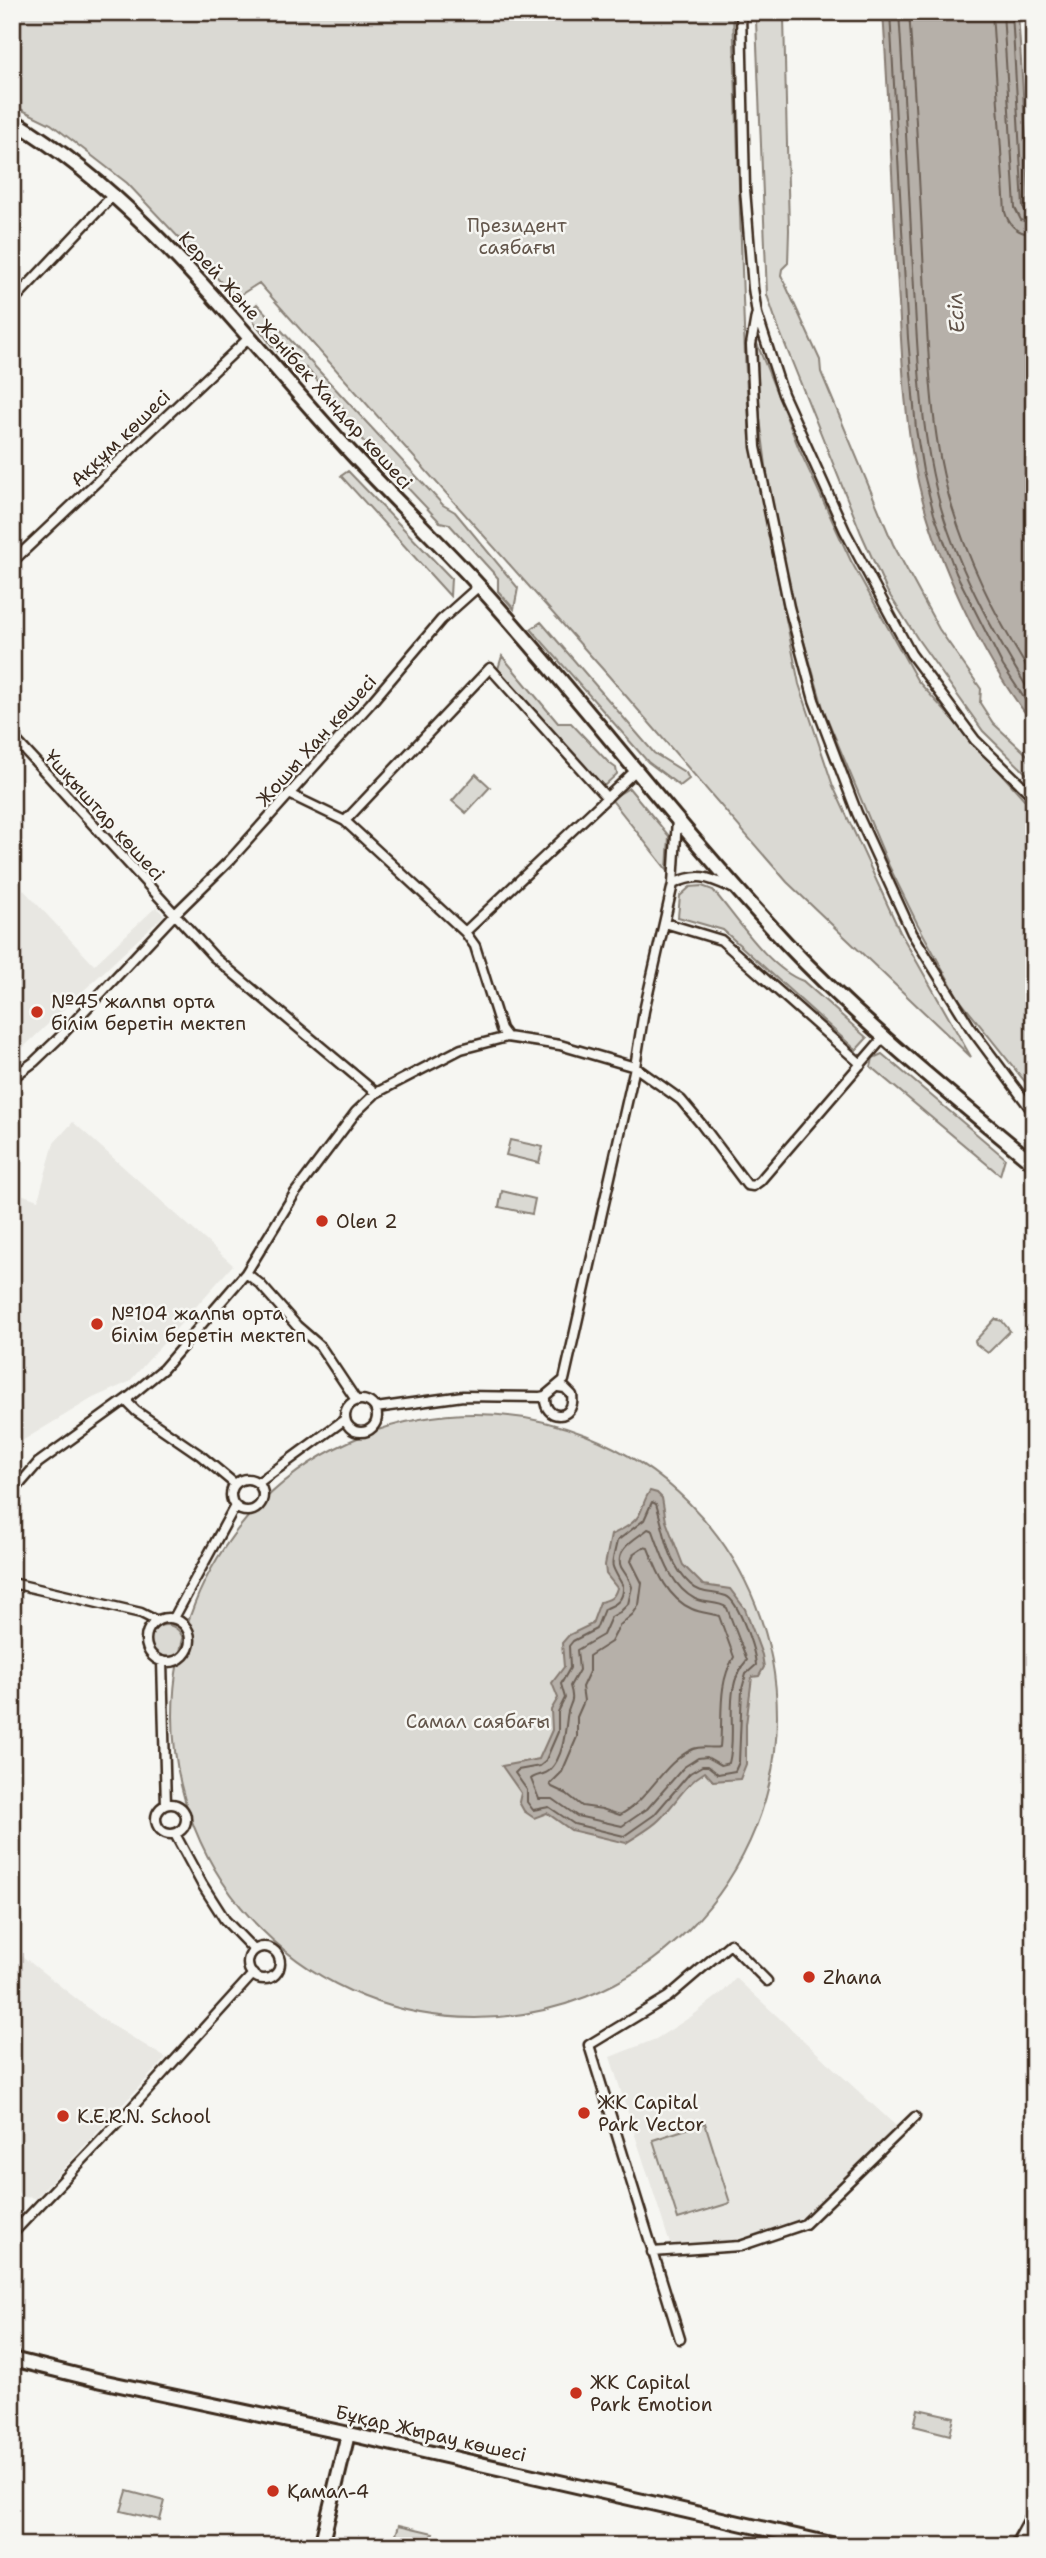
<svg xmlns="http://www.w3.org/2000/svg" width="1046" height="2558" viewBox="0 0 1046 2558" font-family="'Shantell Sans',sans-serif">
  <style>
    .built { fill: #e8e7e2 }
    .green { fill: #dad9d3; stroke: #8a8278; stroke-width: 2 }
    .water { fill: #b6b0a9; stroke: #857a71; stroke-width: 2 }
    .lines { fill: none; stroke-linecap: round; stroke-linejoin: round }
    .shore { stroke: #6c6056; stroke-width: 2 }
    .street-casing { stroke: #3b2a1e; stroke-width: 13 }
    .secondary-casing { stroke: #3b2a1e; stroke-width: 18 }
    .street { stroke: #f6f6f2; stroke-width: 8 }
    .secondary { stroke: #f6f6f2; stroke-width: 12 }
    .poi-dot { fill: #c8321e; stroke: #f6f6f2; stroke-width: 2.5 }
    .labels { text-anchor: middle; stroke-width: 5; stroke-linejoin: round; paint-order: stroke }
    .park-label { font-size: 19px; fill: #63564b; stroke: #f6f6f2 }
    .street-label { font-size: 19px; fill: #3b2a1e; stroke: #f6f6f2 }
    .poi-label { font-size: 19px; fill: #3b2a1e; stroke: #f6f6f2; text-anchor: start }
    .water-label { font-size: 21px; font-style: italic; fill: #605248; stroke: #f6f6f2 }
  </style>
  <rect width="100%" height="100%" fill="#f6f6f2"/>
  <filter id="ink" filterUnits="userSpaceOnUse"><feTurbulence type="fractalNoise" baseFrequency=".0143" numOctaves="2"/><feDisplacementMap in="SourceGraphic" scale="14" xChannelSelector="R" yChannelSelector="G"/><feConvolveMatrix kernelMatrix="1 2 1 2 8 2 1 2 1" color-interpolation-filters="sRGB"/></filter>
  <g filter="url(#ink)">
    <path class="built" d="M 20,886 L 94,965 L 156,907 L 164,915 L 12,1058 L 12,887 Z
      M 73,1122 L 233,1265 L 129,1382 L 93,1398 L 12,1447 L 12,1191 L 38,1200 L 54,1143 Z
      M 12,1948 L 102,2019 L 166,2058 L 36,2198 L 22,2197 L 12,2184 Z
      M 736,1978 L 896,2126 L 853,2178 L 815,2213 L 760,2233 L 720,2243 L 670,2244 L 610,2057 L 656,2039 L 692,2016 L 724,1991 Z"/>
    <path class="green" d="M 12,12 L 733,12 L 745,356 L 750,439 L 799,684 L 833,786 L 900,932 L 971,1057 L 787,882 L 607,674 L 259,283 L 237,297 L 234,296 L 127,183 L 51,124 L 12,105 Z
      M 768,12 L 777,12 L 784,17 L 789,230 L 788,263 L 782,269 L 781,275 L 820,360 L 821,372 L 893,544 L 939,629 L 981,689 L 980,703 L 993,723 L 1034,761 L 1034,781 L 983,731 L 919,641 L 887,591 L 861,533 L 778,327 L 767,295 L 756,20 L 761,19 Z
      M 257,304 L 443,505 L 455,512 L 518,588 L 514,609 L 498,591 L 498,578 L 449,524 L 440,522 L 348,425 L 344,409 L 306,368 L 294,366 L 272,346 L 250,316 L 249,311 Z
      M 756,341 L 800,451 L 851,561 L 917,680 L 1034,810 L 1034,1093 L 959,999 L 917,923 L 889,866 L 824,711 L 787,582 L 770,497 L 760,419 Z
      M 348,471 L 451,578 L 450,596 L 341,476 Z
      M 541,622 L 654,753 L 686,773 L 689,779 L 680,786 L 648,762 L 531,629 Z
      M 502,656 L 558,723 L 571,723 L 609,763 L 616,768 L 617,774 L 605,785 L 600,785 L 498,669 Z
      M 476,774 L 490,787 L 466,813 L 452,801 Z
      M 629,788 L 669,836 L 667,870 L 611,799 Z
      M 702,886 L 713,890 C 736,917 769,969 803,981 L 867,1038 L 856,1050 L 723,930 L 678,917 L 680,896 L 690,887 Z
      M 882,1054 L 1005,1158 L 1000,1175 L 871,1067 L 873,1058 Z
      M 510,1140 L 543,1147 L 539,1163 L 506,1155 Z
      M 502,1191 L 535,1199 L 532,1214 L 499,1207 Z
      M 995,1319 L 1002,1321 L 1010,1331 L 988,1353 L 976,1344 L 975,1341 Z
      M173 1716a302 302 0 1 1 604 0a302 302 0 1 1-604 0Z
      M149 1642a17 17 0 1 1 34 0a17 17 0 1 1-34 0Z
      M 705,2123 L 730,2203 L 678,2219 L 653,2140 Z
      M 918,2409 L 954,2417 L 950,2435 L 914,2426 Z
      M 127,2491 L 165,2501 L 160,2520 L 121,2511 Z
      M 399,2525 L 433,2533 L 429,2546 L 413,2546 L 394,2541 Z"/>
    <path class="water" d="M 883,12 L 1018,12 L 1033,255 L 1034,724 C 983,662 932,551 916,472 C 903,411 902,348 898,287 C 893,196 889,104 883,12 Z
      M 650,1491 L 657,1493 L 662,1498 L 666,1521 L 683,1565 L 703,1585 L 730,1589 L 745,1609 L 762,1655 L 764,1667 L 759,1676 L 752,1677 L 746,1725 L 746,1764 L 740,1779 L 713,1781 L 705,1772 C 685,1784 675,1804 659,1820 C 650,1829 636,1836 626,1843 L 571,1830 L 547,1813 L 534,1818 L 524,1811 L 519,1802 L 521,1793 L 502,1766 L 539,1759 L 552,1730 L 551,1710 L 558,1698 L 552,1683 L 564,1667 L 562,1643 L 569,1635 L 592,1624 L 600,1602 C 610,1600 614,1598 617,1588 L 606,1574 L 605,1565 L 611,1535 C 621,1530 635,1524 640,1513 C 644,1505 644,1499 650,1491 Z"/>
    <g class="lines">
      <path class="shore" d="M 890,12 L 908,338 L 916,429 L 923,471 L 934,514 L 956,573 L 1003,666 L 1034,713
        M 899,12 C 905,104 909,196 914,288 C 918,362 921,437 941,508 C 961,576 997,639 1034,699
        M 909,12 C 916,106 920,199 925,292 C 929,364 931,438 952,507 C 970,567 1000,625 1034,679
        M 992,12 L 1005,212 C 1009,226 1019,234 1034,234
        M 1003,12 L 1015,208 L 1021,220 L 1034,224
        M 1012,12 L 1023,207 L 1027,213 L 1034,215
        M 652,1502 L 656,1504 C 665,1531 667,1563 690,1584 C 701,1595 713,1591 726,1596 C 739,1601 755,1651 756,1665 L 746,1674 L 742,1689 L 739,1762 L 735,1771 L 718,1774 L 708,1766 L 702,1766 L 690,1773 L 654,1815 L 624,1836 L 574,1824 L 549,1807 L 533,1810 L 527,1802 L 527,1790 L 515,1773 L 518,1770 L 540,1766 L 545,1762 L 558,1732 L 558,1712 L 565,1698 L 561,1684 L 570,1668 L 569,1646 L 573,1641 L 596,1629 L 604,1609 C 616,1605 624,1600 623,1586 C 609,1561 611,1569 617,1541 L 644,1520 Z
        M 648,1529 L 653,1531 C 662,1555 670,1586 695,1599 C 705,1604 719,1601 727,1608 L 747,1660 C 721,1688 738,1730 729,1763 L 721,1765 L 707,1757 L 698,1758 L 684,1767 L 647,1809 L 622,1826 L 577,1816 L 553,1799 L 539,1799 L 531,1779 C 536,1774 544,1776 550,1770 C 563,1757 565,1734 567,1717 C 568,1702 576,1705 570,1686 L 579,1670 L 577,1650 L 603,1635 L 611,1617 L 620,1612 L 628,1604 L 632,1587 C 630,1579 625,1574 621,1567 C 614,1549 637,1538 648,1529 Z
        M 643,1547 L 648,1548 C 657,1571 667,1598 692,1609 C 701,1613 710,1613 719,1616 L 734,1657 C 717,1684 723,1717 720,1747 C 712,1749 703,1745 693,1749 C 662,1763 650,1799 620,1815 L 602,1809 L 582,1806 L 567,1794 L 552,1787 L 550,1784 L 562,1772 L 577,1737 L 577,1717 L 584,1701 L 582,1687 L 589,1672 L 589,1656 L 611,1642 L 620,1625 L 633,1614 L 639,1605 L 642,1583 L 631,1561 L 634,1553 Z"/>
      <defs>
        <path id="street" d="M 741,12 L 745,189 L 753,288 L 757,314 L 783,394 L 845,531 L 911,654 L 975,740 L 1034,797
          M 12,302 L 114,194
          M 756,316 L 751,345 L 756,447 L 789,607 L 814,700 L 857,813 L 912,933 L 970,1027 L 1034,1113
          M 12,562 L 250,337
          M 12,736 L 214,957 L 376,1093
          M 289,794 L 345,821
          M 607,798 L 490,668 L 345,821 L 465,932 L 635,771
          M 673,884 C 699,872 708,877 732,888
          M 665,923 L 721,940 L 861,1064
          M 465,932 L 475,946 L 501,1029 L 507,1037
          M 12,1078 L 34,1062 L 58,1039 L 175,914 L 231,859 L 370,704 L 441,620 L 479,586
          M 246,1273 L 260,1284 L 297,1326 L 320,1346 L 356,1400
          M 545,1396 C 543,1422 576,1421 572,1395 L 565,1388 L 558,1387
          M 128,1398 L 128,1403 L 136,1411 L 200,1455 L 235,1484
          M345 1416a16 16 0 1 1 32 0a16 16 0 1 1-32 0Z
          M 376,1408 L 463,1396 L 540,1397 L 545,1396 L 564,1380 L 635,1067 L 681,1100 L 702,1125 L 747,1185 L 753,1186 L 760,1181 L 883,1038
          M231 1495a16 16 0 1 1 32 0a16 16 0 1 1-32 0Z
          M 258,1483 L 344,1420
          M 12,1493 L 38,1463 L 128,1398 L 163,1369 L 246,1273 L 295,1193 L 356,1112 L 376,1093 L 461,1049 L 507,1037 L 560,1045 L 635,1067 L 644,1011 L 673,884 L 677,819
          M 12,1583 L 141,1613 L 157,1621
          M146 1640a22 22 0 1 1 44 0a22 22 0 1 1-44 0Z
          M 174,1618 L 235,1506
          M 162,1661 L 166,1805
          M156 1819a15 15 0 1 1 30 0a15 15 0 1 1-30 0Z
          M 175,1834 L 202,1884 L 225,1920 L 254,1950
          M248 1963a16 16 0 1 1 32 0a16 16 0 1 1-32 0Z
          M 12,2234 L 128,2112 L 253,1974
          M 652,2252 L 740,2246 L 805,2224 L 915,2117
          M 680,2339 L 589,2045 L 668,1997 L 730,1944 L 767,1981"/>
        <path id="secondary" d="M 12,120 C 151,204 243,337 352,454 C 394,499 438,541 480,587 C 585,703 679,829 787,944 C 863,1024 949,1093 1034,1164
          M 12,2359 L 101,2381 L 340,2432 L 840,2546
          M 321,2546 L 348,2434
          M 1017,2546 L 1034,2515"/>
      </defs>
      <use href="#street" class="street-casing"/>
      <use href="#secondary" class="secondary-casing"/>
      <use href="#street" class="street"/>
      <use href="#secondary" class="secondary"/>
    </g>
  </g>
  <g class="poi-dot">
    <circle cx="37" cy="1012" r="7"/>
    <circle cx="322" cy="1221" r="7"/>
    <circle cx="97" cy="1324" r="7"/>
    <circle cx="809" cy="1977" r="7"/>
    <circle cx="584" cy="2113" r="7"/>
    <circle cx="63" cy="2116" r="7"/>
    <circle cx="576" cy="2393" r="7"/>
    <circle cx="273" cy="2491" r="7"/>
  </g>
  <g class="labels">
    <g class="park-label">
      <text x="517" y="232">Президент<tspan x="517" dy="22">саябағы</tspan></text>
      <text x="478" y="1728">Самал саябағы</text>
    </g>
    <g class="street-label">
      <text transform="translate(296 360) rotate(48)" y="7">Керей Және Жәнібек Хандар көшесі</text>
      <text transform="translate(120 438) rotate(-44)" y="7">Аққұм көшесі</text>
      <text transform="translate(316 740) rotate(-48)" y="7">Жошы Хан көшесі</text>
      <text transform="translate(105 815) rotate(48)" y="7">Ұшқыштар көшесі</text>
      <text transform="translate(431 2433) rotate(13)" y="7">Бұқар Жырау көшесі</text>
    </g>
    <g class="poi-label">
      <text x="51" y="1008">№45 жалпы орта<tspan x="51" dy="22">білім беретін мектеп</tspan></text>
      <text x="336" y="1228">Olen 2</text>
      <text x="111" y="1320">№104 жалпы орта<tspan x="111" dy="22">білім беретін мектеп</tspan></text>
      <text x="823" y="1984">Zhana</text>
      <text x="598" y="2109">ЖК Capital<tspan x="598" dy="22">Park Vector</tspan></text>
      <text x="77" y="2123">K.E.R.N. School</text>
      <text x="590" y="2389">ЖК Capital<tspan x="590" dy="22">Park Emotion</tspan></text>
      <text x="287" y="2498">Қамал-4</text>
    </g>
    <g class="water-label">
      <text transform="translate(956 313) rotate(-94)" y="7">Есіл</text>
    </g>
  </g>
  <rect width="1046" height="2558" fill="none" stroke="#f6f6f2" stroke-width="42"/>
  <rect x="21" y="21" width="1004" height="2516" fill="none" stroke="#3b2a1e" stroke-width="2.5" filter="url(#ink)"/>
</svg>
